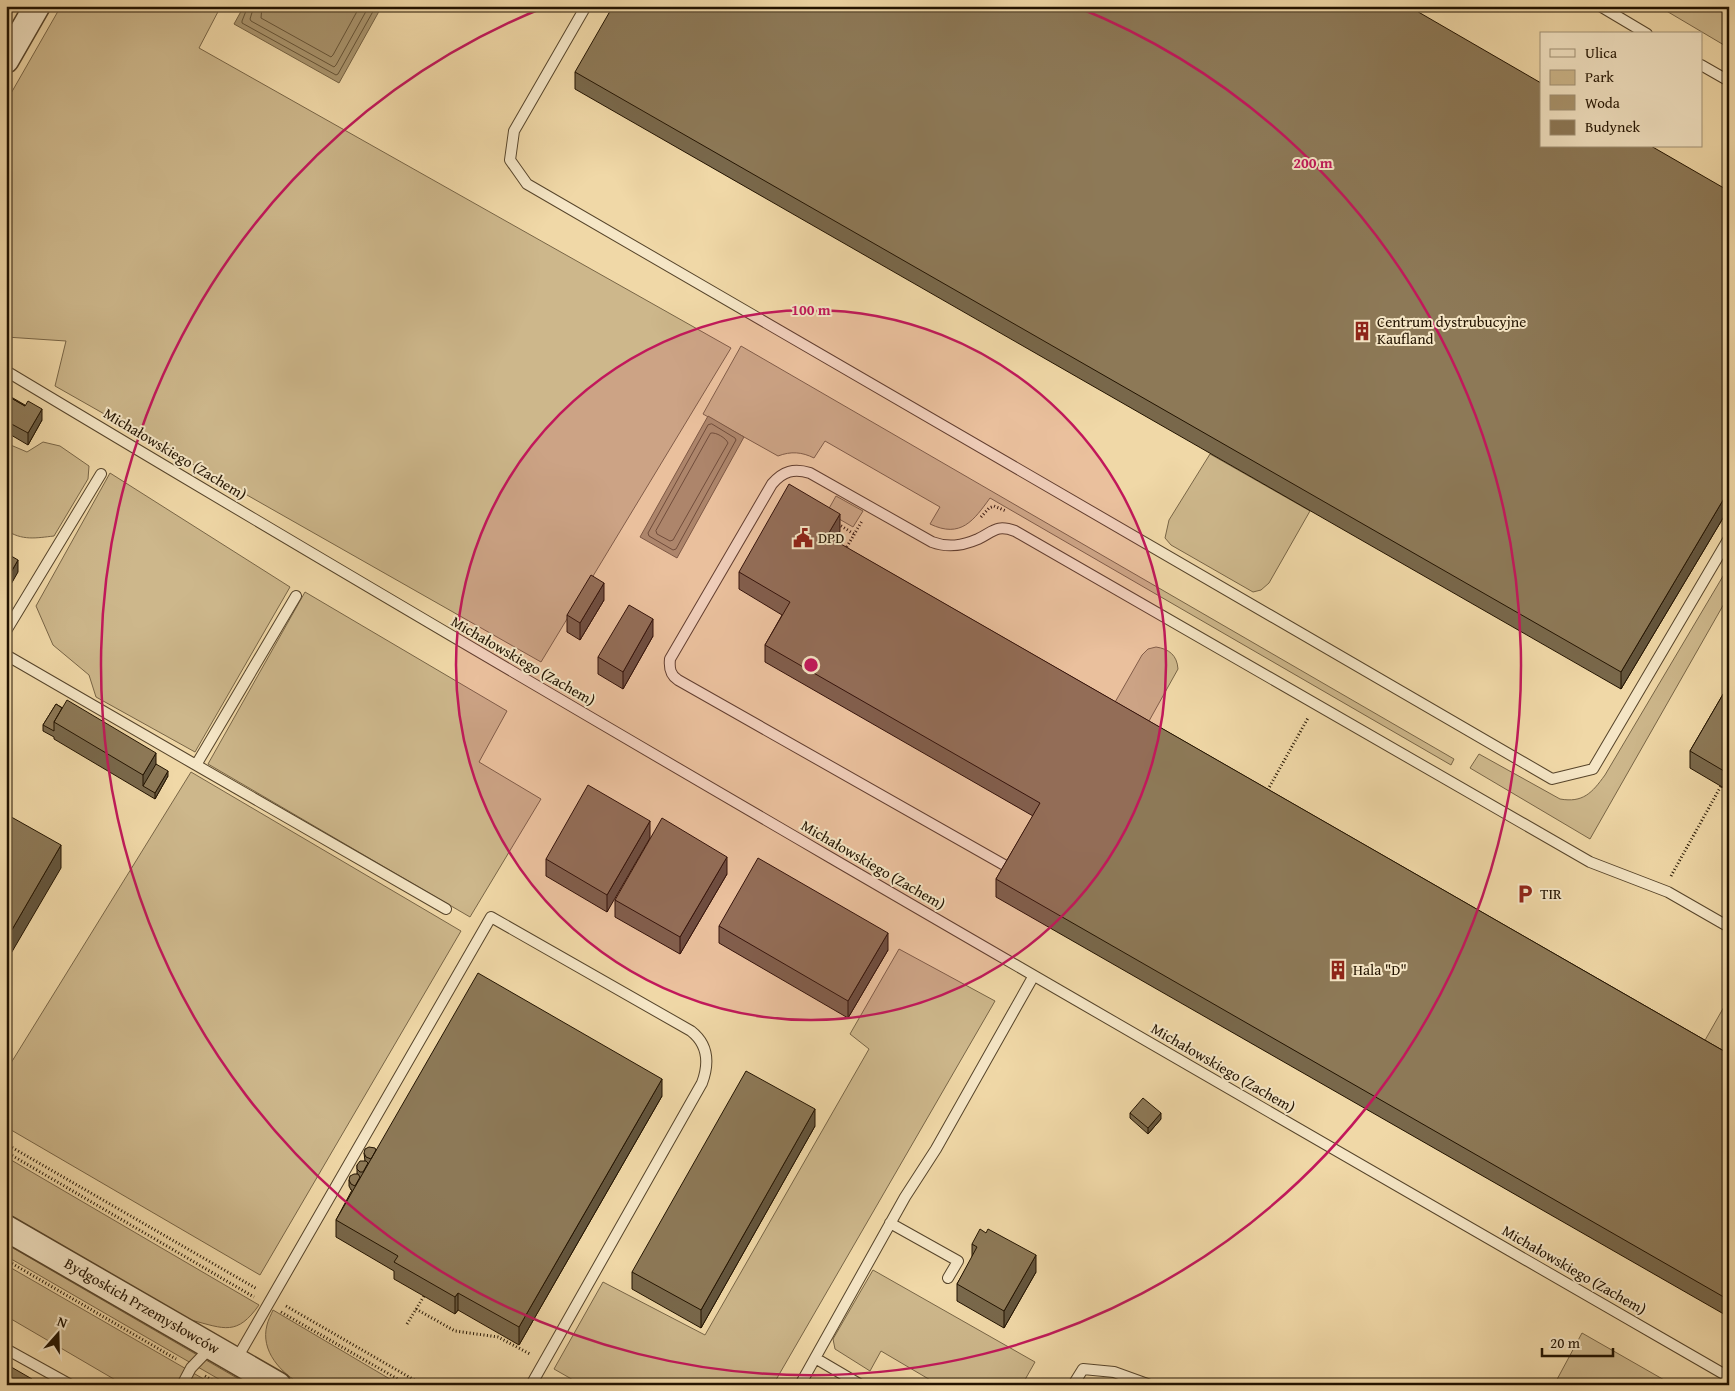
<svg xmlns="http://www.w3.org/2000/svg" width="1735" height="1391" viewBox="0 0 1735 1391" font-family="'Gentium Book Plus',serif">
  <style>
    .green { fill: #cdb78b; stroke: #786546 }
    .water { fill: #aa956e; stroke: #746142 }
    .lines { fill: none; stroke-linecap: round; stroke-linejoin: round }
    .shore { stroke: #665437; stroke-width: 1 }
    .service-casing { stroke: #56442a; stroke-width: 12 }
    .tertiary-casing { stroke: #56442a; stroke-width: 28 }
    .path { stroke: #221300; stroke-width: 3; stroke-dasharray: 1 2.5; stroke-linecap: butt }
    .service { stroke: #f5e6c6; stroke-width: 10 }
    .tertiary { stroke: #f5e6c6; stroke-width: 25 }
    .wall { fill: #79684b; stroke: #221300 }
    .shaded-wall { fill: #63553d; stroke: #221300 }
    .building { fill: #8d7957; stroke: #221300 }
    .ring { fill: none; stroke: #c2185b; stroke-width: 2.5 }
    .labels { text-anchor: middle; stroke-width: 4; stroke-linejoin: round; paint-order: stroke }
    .poi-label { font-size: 15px; fill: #221300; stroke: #f5e6c6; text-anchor: start }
    .street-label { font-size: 15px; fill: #221300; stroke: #f5e6c6 }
    .centre { fill: #c2185b; stroke: #f5e6c6; stroke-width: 2.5 }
    .ring-label { font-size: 15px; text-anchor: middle; font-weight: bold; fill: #c2185b; stroke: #f5e6c6; stroke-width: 4; stroke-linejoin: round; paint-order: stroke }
  </style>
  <rect width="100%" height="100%" fill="#f0d8a7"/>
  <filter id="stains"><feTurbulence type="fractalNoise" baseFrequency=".004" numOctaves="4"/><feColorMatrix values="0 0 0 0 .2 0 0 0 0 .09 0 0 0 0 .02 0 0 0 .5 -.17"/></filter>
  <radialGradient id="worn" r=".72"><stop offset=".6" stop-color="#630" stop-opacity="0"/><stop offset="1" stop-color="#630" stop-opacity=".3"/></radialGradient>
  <path class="green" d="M 61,6 L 221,6 L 199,48 L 731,348 L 541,662 L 55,386 L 66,341 L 6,337 L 6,102 Z
    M 1658,6 L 1729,6 L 1729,48 Z
    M 741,346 L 1454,759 L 1451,765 L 990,498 C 974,520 961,539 930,524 L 940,507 L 825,441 L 814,458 C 802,452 791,451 778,456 L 703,414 Z
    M 43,442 L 60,446 L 89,466 L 88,479 L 54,536 C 36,538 22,541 6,530 L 6,443 L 27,452 Z
    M 1210,454 L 1310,511 L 1269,583 L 1261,590 L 1253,592 L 1171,545 L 1165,538 L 1169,520 Z
    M 110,473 L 290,587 L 195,752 L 96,697 L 89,675 L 53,645 L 36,606 Z
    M 836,496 L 863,511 L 853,527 L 827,512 Z
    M 1729,566 L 1729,595 L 1590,839 L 1470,768 L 1479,754 L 1560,799 C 1583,803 1592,793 1605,775 Z
    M 305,592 L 507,711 L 479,762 L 541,799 L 470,917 L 208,764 Z
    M 1156,647 C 1169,649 1177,655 1178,669 L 1144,730 L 1110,711 L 1142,655 L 1148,649 Z
    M 191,772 L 461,931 L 260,1275 L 6,1127 L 6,1071 Z
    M 899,949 L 995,1001 L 773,1385 L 582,1385 L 554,1369 L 603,1282 L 705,1335 L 869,1049 L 850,1034 Z
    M 1729,998 L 1729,1057 L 1704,1042 Z
    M 6,1157 L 259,1305 C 237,1336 225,1329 191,1320 L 6,1213 Z
    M 6,1244 L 249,1385 L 229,1385 L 6,1256 Z
    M 6,1265 L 214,1385 L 124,1385 L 6,1316 Z
    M 873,1270 L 1035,1362 L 1022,1385 L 930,1385 L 932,1381 L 881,1351 L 870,1371 L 835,1349 L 833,1339 Z
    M 273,1310 L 400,1385 L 302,1385 C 281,1373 260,1351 267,1325 C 268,1320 271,1315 273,1310 Z
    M 1582,1333 L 1673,1385 L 1554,1385 Z"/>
  <path class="water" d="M 244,6 L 382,6 L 339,83 L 234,24 Z
    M 708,416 L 744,437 L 677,558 L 640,537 Z"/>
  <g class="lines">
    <path class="shore" d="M 248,6 L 242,21 L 242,23 L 336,75 L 338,74 L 376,6
      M 254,6 L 250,19 L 251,21 L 334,67 L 336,65 L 369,6
      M 262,6 L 261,18 L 331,57 L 333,55 L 360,6
      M 712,424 L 735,438 L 736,440 L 676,549 L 673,550 L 649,536 L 648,533 L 708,425 Z
      M 711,433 C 716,432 726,438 728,443 L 673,540 L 670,541 L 657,534 L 656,531 Z"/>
    <defs>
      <path id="service" d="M 586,6 L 514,131 L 510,160 L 527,184 L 1552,779 L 1593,769 L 1729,538
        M 1600,6 L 1647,34
        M 1701,65 L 1729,81
        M 6,371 C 576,713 1153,1045 1729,1377
        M 296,596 L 196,765 L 446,909
        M 6,631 L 101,474
        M 6,655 L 196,765
        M 1006,866 L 678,680 C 670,675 669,668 670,659 L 772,484 C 783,471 794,468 810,473 L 932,542 C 948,548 962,546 978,539 C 993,532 996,524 1015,531 L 1590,862 L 1668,892 L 1729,927
        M 890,1223 L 958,1261 L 948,1278
        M 6,1349 L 71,1385
        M 815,1358 L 861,1385
        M 236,1360 L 491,917 L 691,1031 C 709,1045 709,1064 702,1083 L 531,1385
        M 182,1385 L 191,1368 L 211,1347
        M 800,1385 L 905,1197 L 936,1149 L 1033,977
        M 1073,1385 L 1083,1369 L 1114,1372 L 1150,1385"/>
      <path id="tertiary" d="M 6,60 L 37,6
        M 6,1228 L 278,1385"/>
    </defs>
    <use href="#service" class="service-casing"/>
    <use href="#tertiary" class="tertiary-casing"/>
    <path class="path" d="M 981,517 L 989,508 L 994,506 L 1006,511
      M 838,524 L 854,534
      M 845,550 L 862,521
      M 1266,793 L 1308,718
      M 1671,876 L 1721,786
      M 6,1144 L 257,1289
      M 6,1152 L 254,1297
      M 6,1260 L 176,1359
      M 286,1306 L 423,1385
      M 416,1309 L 455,1331 L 498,1337 L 530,1354
      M 281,1312 L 408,1385
      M 407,1324 L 424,1296
      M 205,1376 L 220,1385"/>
    <use href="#service" class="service"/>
    <use href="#tertiary" class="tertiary"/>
  </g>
  <path class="wall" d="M 575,72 L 1729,191 L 1729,508 L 1621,689 L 575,89 Z
    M 6,394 L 42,420 L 28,445 L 6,432 Z
    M 840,531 L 835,541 L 1729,1054 L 1729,1317 L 996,897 L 996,879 L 1033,816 L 765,662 L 765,645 L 782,615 L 739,589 L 739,572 Z
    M 604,600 L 580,640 L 567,632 L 567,615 Z
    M 653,636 L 623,689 L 598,674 L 598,657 Z
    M 1729,684 L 1729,791 L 1690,768 L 1690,751 Z
    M 56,704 L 156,764 L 168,776 L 155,799 L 54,739 L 54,737 L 43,731 L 43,725 Z
    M 650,821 L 607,912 L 546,876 L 546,859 Z
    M 727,874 L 680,954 L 615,917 L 615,900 Z
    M 719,926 L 888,950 L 848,1018 L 719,943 Z
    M 662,1096 L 519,1345 L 458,1310 L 455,1314 L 394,1279 L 394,1271 L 336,1237 L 336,1220 L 352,1190 L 351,1190 L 349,1186 L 349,1180 L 357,1174 L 357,1165 L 365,1161 L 364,1153 L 376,1150 Z
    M 1130,1113 L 1161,1119 L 1148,1134 L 1130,1118 Z
    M 815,1126 L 701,1328 L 632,1289 L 632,1272 Z
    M 972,1244 L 1036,1272 L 1004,1328 L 957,1301 L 957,1284 L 972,1258 Z"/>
  <path class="shaded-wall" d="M 42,409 L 42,420 L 28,445 L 28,433 Z
    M 1729,490 L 1729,508 L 1621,689 L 1621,672 Z
    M 840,514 L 840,531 L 827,553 L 827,536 Z
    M 18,560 L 18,572 L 6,593 L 6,581 Z
    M 604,583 L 604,600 L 580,640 L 580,623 Z
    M 653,619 L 653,636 L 623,689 L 623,672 Z
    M 156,753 L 156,770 L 143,786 L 143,775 Z
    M 168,771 L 168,776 L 155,799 L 155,793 Z
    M 650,821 L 650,838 L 607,912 L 607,895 Z
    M 61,845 L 61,868 L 6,962 L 6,940 Z
    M 727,857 L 727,874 L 680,954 L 680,937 Z
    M 888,933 L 888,950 L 848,1018 L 848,1001 Z
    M 9,985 L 9,1002 L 6,1006 L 6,989 Z
    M 662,1079 L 662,1096 L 519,1345 L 519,1327 Z
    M 815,1109 L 815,1126 L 701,1328 L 701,1310 Z
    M 1161,1113 L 1161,1119 L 1148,1134 L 1148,1128 Z
    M 1036,1255 L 1036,1272 L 1004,1328 L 1004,1311 Z
    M 458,1293 L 458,1310 L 455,1314 L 455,1297 Z"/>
  <path class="building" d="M 613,6 L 1408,6 L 1541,83 L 1541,146 L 1651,146 L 1729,191 L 1729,490 L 1621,672 L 575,72 Z
    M 6,394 L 25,405 L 25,406 L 6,395 Z
    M 6,395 L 25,406 L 28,401 L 42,409 L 28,433 L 6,421 Z
    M 789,484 L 840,514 L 827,536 L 1729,1054 L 1729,1300 L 996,879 L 1040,803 L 765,645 L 790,602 L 739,572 Z
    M 6,553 L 18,560 L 6,581 Z
    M 591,575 L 604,583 L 580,623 L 567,615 Z
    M 629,605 L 653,619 L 623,672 L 598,657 Z
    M 1729,684 L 1729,774 L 1690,751 Z
    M 67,700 L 156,753 L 143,775 L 54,722 Z
    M 56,704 L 62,708 L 54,722 L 54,731 L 43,725 Z
    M 156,764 L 168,771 L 155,793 L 143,786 Z
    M 588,785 L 650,821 L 607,895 L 546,859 Z
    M 6,814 L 61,845 L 6,940 Z
    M 662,818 L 727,857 L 680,937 L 615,900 Z
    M 758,858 L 888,933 L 848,1001 L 719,926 Z
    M 478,973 L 662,1079 L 519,1327 L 458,1293 L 455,1297 L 394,1262 L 398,1256 L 336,1220 Z
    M 746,1071 L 815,1109 L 701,1310 L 632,1272 Z
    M 1143,1098 L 1161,1113 L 1148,1128 L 1130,1113 Z
    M 369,1147 L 375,1148 L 376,1150 L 371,1159 L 366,1157 L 364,1153 L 365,1149 Z
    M 360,1161 L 366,1161 L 368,1163 L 363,1172 L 360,1172 L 357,1169 L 357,1165 Z
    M 354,1174 L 358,1174 L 360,1177 L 355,1186 L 351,1184 L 349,1180 L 350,1176 Z
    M 980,1229 L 986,1233 L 988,1229 L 1036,1255 L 1004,1311 L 957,1284 L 977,1247 L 972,1244 Z
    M 6,1364 L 32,1379 L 29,1385 L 6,1385 Z"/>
  <circle cx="811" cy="665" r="355" fill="#c2185b" fill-opacity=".12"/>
  <g class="ring">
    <circle cx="811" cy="665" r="355"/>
    <path d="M1077 7A710 710 0 1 1 545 7"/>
  </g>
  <defs>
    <symbol id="building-bare" viewBox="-9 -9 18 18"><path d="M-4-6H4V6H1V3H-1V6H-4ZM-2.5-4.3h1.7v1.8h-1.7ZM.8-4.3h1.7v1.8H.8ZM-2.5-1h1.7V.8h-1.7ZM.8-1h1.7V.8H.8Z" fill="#8f2418" stroke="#f5e6c6" stroke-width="2.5" paint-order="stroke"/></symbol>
    <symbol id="civic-bare" viewBox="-9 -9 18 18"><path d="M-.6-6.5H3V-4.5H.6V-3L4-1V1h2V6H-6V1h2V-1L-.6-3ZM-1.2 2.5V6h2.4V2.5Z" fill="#8f2418" stroke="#f5e6c6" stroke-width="2.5" paint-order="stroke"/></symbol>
    <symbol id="parking-bare" viewBox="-9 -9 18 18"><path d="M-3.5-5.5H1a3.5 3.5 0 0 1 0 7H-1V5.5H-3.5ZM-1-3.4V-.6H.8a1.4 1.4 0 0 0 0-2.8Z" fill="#8f2418" stroke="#f5e6c6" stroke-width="2.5" paint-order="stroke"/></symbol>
  </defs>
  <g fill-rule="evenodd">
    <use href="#building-bare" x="1348" y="317" width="28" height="28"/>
    <use href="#civic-bare" x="789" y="524" width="28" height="28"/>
    <use href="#parking-bare" x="1511" y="880" width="28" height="28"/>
    <use href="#building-bare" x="1324" y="956" width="28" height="28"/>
  </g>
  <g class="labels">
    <g class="poi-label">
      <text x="1377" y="327">Centrum dystrubucyjne<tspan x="1377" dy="17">Kaufland</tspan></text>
      <text x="818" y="543">DPD</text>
      <text x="1540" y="899">TIR</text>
      <text x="1353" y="975">Hala "D"</text>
    </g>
    <g class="street-label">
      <text transform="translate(175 454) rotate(31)" y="5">Michałowskiego (Zachem)</text>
      <text transform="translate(523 661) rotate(30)" y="5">Michałowskiego (Zachem)</text>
      <text transform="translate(873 865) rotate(30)" y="5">Michałowskiego (Zachem)</text>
      <text transform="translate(1223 1068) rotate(30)" y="5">Michałowskiego (Zachem)</text>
      <text transform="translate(1574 1270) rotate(30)" y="5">Michałowskiego (Zachem)</text>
      <text transform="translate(142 1306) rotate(30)" y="5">Bydgoskich Przemysłowców</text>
    </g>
  </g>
  <circle cx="811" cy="665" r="8" class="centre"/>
  <g class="ring-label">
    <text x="1313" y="168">200 m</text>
    <text x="811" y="315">100 m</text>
  </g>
  <rect width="1735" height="1391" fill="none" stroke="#f0d8a7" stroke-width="25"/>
  <rect x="8" y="8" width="1720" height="1376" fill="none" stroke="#221300" stroke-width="2.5"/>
  <rect x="12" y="12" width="1710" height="1366" fill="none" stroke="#221300"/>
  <rect x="1540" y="32" width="162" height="115" fill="#f5e6c6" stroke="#a19277"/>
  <rect x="1550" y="49" width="25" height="8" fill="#f5e6c6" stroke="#a19277"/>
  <text x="1585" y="58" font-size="15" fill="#221300">Ulica</text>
  <rect x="1550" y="70" width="25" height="15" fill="#cdb78b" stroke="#a19277"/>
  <text x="1585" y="82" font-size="15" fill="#221300">Park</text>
  <rect x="1550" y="95" width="25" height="15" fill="#aa956e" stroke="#a19277"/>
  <text x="1585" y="108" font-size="15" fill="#221300">Woda</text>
  <rect x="1550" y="120" width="25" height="15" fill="#8d7957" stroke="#a19277"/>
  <text x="1585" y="132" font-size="15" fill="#221300">Budynek</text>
  <g transform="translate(58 1334) rotate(20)" stroke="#f5e6c6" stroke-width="4" paint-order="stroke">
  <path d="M0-4L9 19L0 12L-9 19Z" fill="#221300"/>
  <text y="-8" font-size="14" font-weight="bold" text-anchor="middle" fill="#221300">N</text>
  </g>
  <path d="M1542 1348v8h71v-8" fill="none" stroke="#221300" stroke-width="2.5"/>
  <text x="1550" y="1348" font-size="15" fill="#221300" stroke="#f5e6c6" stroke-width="4" paint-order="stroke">20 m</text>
  <rect width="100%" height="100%" filter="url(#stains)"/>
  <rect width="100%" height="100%" fill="url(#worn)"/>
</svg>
